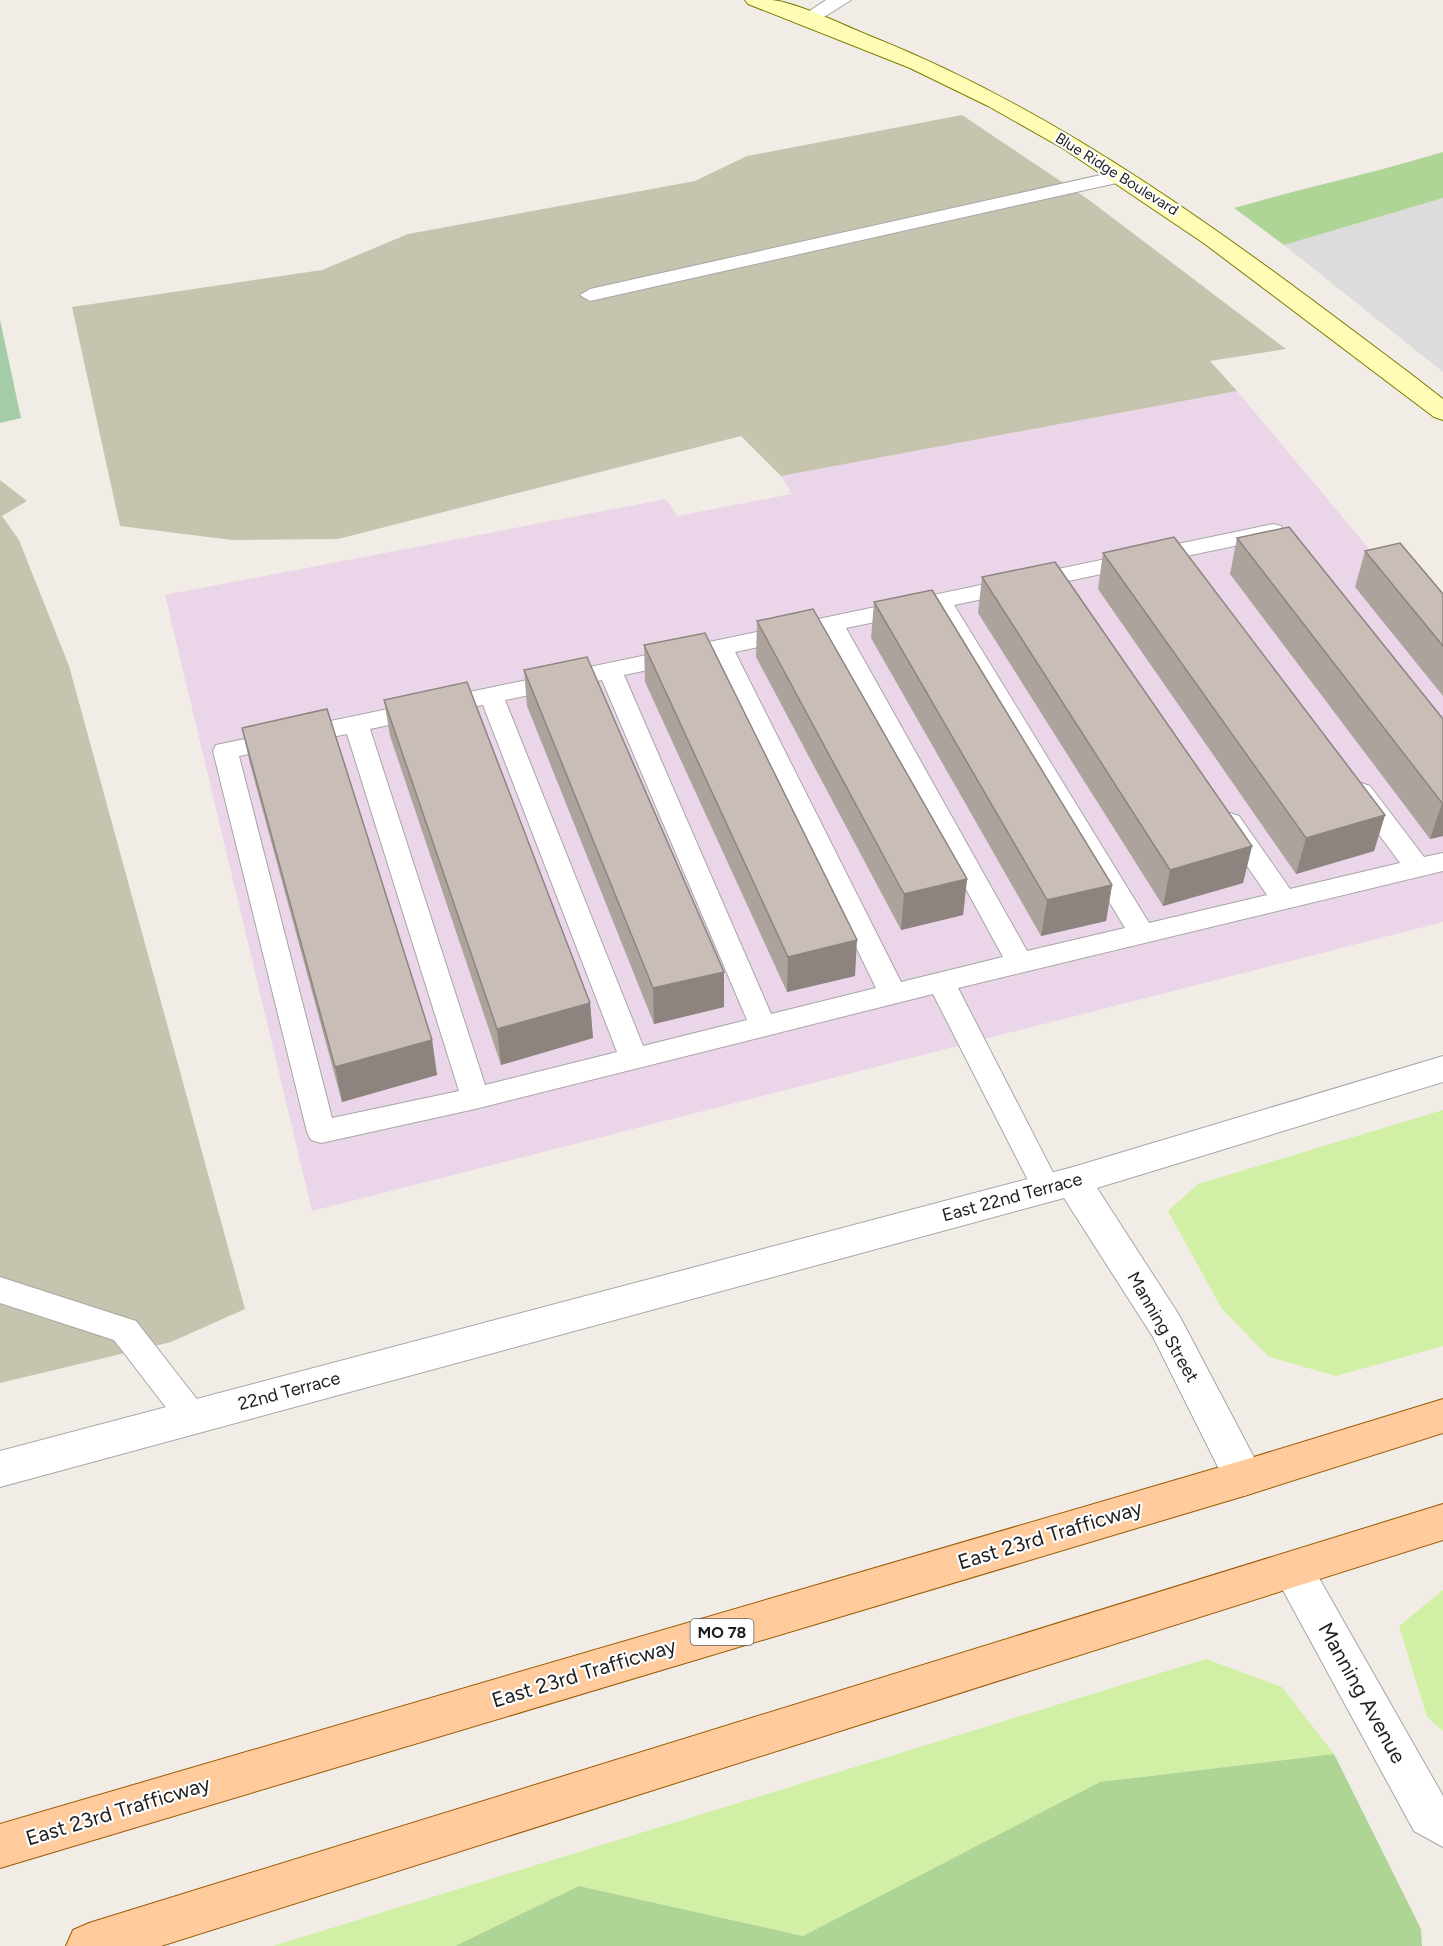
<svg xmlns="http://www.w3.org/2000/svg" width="1443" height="1946" viewBox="0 0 1443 1946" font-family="Figtree,sans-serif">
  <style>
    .residential { fill: #dddcdc }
    .industrial { fill: #ebd6e9 }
    .construction { fill: #c6c4af }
    .grass { fill: #d1f0a6 }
    .forest { fill: #aed496 }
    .cemetery { fill: #a4cca6 }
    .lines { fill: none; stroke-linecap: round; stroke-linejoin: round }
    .lane-casing { stroke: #a6a6a6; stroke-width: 2 }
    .street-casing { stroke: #a6a6a6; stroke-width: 2 }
    .secondary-casing { stroke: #7b7d00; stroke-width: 2 }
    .primary-casing { stroke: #9b5900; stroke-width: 2 }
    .lane { fill: #fff; fill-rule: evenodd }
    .street { fill: #fff; fill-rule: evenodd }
    .secondary { fill: #fffcb5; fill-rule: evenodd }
    .primary { fill: #ffcb9c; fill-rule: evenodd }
    .wall { fill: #ada39d }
    .shaded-wall { fill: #8d8480 }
    .building { fill: #c9bdb7; stroke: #8d8480; stroke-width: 1.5 }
    .labels { text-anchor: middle; stroke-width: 4.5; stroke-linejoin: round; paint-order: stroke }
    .far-street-label { font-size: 15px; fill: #1f1f1f; stroke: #fff }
    .shield { fill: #fff; stroke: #626262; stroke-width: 1.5 }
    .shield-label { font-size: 16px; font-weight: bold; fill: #1f1f1f }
    .street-label { font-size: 18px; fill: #1f1f1f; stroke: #fff }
    .near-street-label { font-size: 21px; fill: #1f1f1f; stroke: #fff }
  </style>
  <rect width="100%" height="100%" fill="#f1ece5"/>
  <path class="residential" d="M 1443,198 L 1443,372 L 1284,245 Z"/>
  <path class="industrial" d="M 1237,391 L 1443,637 L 1443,922 L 312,1211 L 165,595 L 666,499 L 677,516 L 792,494 L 781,476 Z"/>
  <path class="construction" d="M 962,115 L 1089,200 L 1286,349 L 1210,361 L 1237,391 L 781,476 L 741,436 L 338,539 L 232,540 L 120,526 L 72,307 L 322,270 L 408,234 L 695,181 L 747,156 Z
    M 0,480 L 27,501 L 2,516 L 19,540 L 69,666 L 245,1309 L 171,1342 L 0,1383 Z"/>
  <path class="grass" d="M 1443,1110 L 1443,1346 L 1336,1376 L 1269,1357 L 1222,1309 L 1168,1211 L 1198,1184 Z
    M 1443,1590 L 1443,1731 L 1427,1717 L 1399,1626 Z
    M 1206,1659 L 1282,1687 L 1334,1754 L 1100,1782 L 803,1936 L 579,1886 L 455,1946 L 273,1946 Z"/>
  <path class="forest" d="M 1443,152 L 1443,198 L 1284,245 L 1234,208 C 1303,188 1374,173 1443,152 Z
    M 1334,1754 L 1421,1929 L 1422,1946 L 455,1946 L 579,1886 L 803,1936 L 1100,1782 Z"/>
  <path class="cemetery" d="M 0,320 L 21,418 L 0,423 Z"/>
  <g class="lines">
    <defs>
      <path id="lane" d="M 1123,170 L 1132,176 L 1130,180 L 590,301 L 580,295 L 590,289 Z
        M 1273,524 L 1281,526 L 1284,531 L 1281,536 L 954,605 L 1149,923 L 1267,895 L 1217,822 L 1221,816 L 1230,813 L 1239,816 L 1290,889 L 1400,863 L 1348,792 L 1352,786 L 1361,783 L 1370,786 L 1424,857 L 1443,853 L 1443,871 L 958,988 L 1061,1188 L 1056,1196 L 1046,1200 L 1036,1196 L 933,994 L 475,1109 L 321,1143 L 311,1140 L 307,1132 L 213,751 L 216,745 ZM 934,610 L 1125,928 L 1027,951 L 846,628 ZM 826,632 L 1003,957 L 901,982 L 735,652 ZM 714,656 L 876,988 L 771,1014 L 624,675 ZM 602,680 L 747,1020 L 643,1046 L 505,700 ZM 483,705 L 617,1052 L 485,1085 L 370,729 ZM 347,734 L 459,1091 L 332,1118 L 239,756 Z
        M 0,1277 L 136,1321 L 203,1407 L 208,1417 L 203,1427 L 192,1431 L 181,1427 L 114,1340 L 0,1303 Z"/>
      <path id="street" d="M 826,0 L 851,0 L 816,22 L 802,22 L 799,18 Z
        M 1443,1056 L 1443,1082 L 1097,1188 L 1179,1315 L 1258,1465 L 1264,1478 L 1258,1491 L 1244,1496 L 1230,1491 L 1153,1337 L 1064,1198 L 0,1487 L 0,1451 L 1073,1167 Z
        M 1293,1551 L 1307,1557 L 1443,1796 L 1443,1847 L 1414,1831 L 1279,1583 L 1273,1570 L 1279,1557 Z"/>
      <path id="secondary" d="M 745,0 C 754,0 763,0 772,0 C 796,2 850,28 875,38 C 1074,118 1245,249 1416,378 L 1443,399 L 1443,420 L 1434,417 L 1205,244 L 1064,149 L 988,106 L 910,68 L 748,4 Z"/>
      <path id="primary" d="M 1443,1399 L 1443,1433 L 1244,1496 L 0,1868 L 0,1824 L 1244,1460 Z
        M 1443,1504 L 1443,1540 L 161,1946 L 66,1946 L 73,1930 L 89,1923 Z"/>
    </defs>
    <use href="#lane" class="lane-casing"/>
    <use href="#street" class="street-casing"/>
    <use href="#secondary" class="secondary-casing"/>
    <use href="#primary" class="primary-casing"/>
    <use href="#lane" class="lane"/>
    <use href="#street" class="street"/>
    <use href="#secondary" class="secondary"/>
    <use href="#primary" class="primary"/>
  </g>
  <path class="wall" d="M 1237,538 L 1443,719 L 1443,836 L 1430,839 L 1230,574 Z
    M 1365,551 L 1443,594 L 1443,696 L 1355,587 Z
    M 1103,553 L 1385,815 L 1374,851 L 1296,874 L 1098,589 Z
    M 982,577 L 1252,846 L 1243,883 L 1163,906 L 978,613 Z
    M 874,602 L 1112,885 L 1106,921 L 1041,936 L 871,638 Z
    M 757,621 L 967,879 L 963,915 L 901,930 L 756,657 Z
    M 644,645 L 855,976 L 787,992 L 645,682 Z
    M 524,670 L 724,1007 L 654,1024 L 527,706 Z
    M 384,700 L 590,1003 L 593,1038 L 501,1065 L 390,736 Z
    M 242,728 L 432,1040 L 437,1075 L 342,1102 L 250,764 Z"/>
  <path class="shaded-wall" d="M 1442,803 L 1443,803 L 1443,836 L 1430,839 Z
    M 1385,815 L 1374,851 L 1296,874 L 1306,838 Z
    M 1252,846 L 1243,883 L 1163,906 L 1170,870 Z
    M 967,879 L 963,915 L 901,930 L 904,894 Z
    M 1112,885 L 1106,921 L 1041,936 L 1047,900 Z
    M 857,940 L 855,976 L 787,992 L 788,957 Z
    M 724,972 L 724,1007 L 654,1024 L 653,988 Z
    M 590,1003 L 593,1038 L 501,1065 L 497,1029 Z
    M 432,1040 L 437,1075 L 342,1102 L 335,1067 Z"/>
  <path class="building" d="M 1289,527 L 1443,719 L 1443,803 L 1442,803 L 1237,538 Z
    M 1174,537 L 1385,815 L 1306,838 L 1103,553 Z
    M 1400,543 L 1443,594 L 1443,646 L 1365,551 Z
    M 1055,562 L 1252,846 L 1170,870 L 982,577 Z
    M 932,590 L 1112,885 L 1047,900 L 874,602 Z
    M 813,609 L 967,879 L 904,894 L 757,621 Z
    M 705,633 L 857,940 L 788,957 L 644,645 Z
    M 587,657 L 724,972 L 653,988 L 524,670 Z
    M 467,682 L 590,1003 L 497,1029 L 384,700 Z
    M 327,709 L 432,1040 L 335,1067 L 242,728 Z"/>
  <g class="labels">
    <g class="far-street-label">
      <text transform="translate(1117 174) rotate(32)" y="5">Blue Ridge Boulevard</text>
    </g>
    <rect class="shield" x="690.5" y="1619" width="63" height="26" rx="4.5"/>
    <g class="shield-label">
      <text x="722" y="1638">MO 78</text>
    </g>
    <g class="street-label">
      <text transform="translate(1012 1197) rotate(-15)" y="6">East 22nd Terrace</text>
      <text transform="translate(1163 1327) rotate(60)" y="6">Manning Street</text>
      <text transform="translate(289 1391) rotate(-15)" y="6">22nd Terrace</text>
    </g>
    <g class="near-street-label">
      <text transform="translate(1050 1535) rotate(-17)" y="7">East 23rd Trafficway</text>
      <text transform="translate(584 1673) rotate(-17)" y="7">East 23rd Trafficway</text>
      <text transform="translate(1362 1693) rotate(61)" y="7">Manning Avenue</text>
      <text transform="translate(118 1811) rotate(-17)" y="7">East 23rd Trafficway</text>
    </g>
  </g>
</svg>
